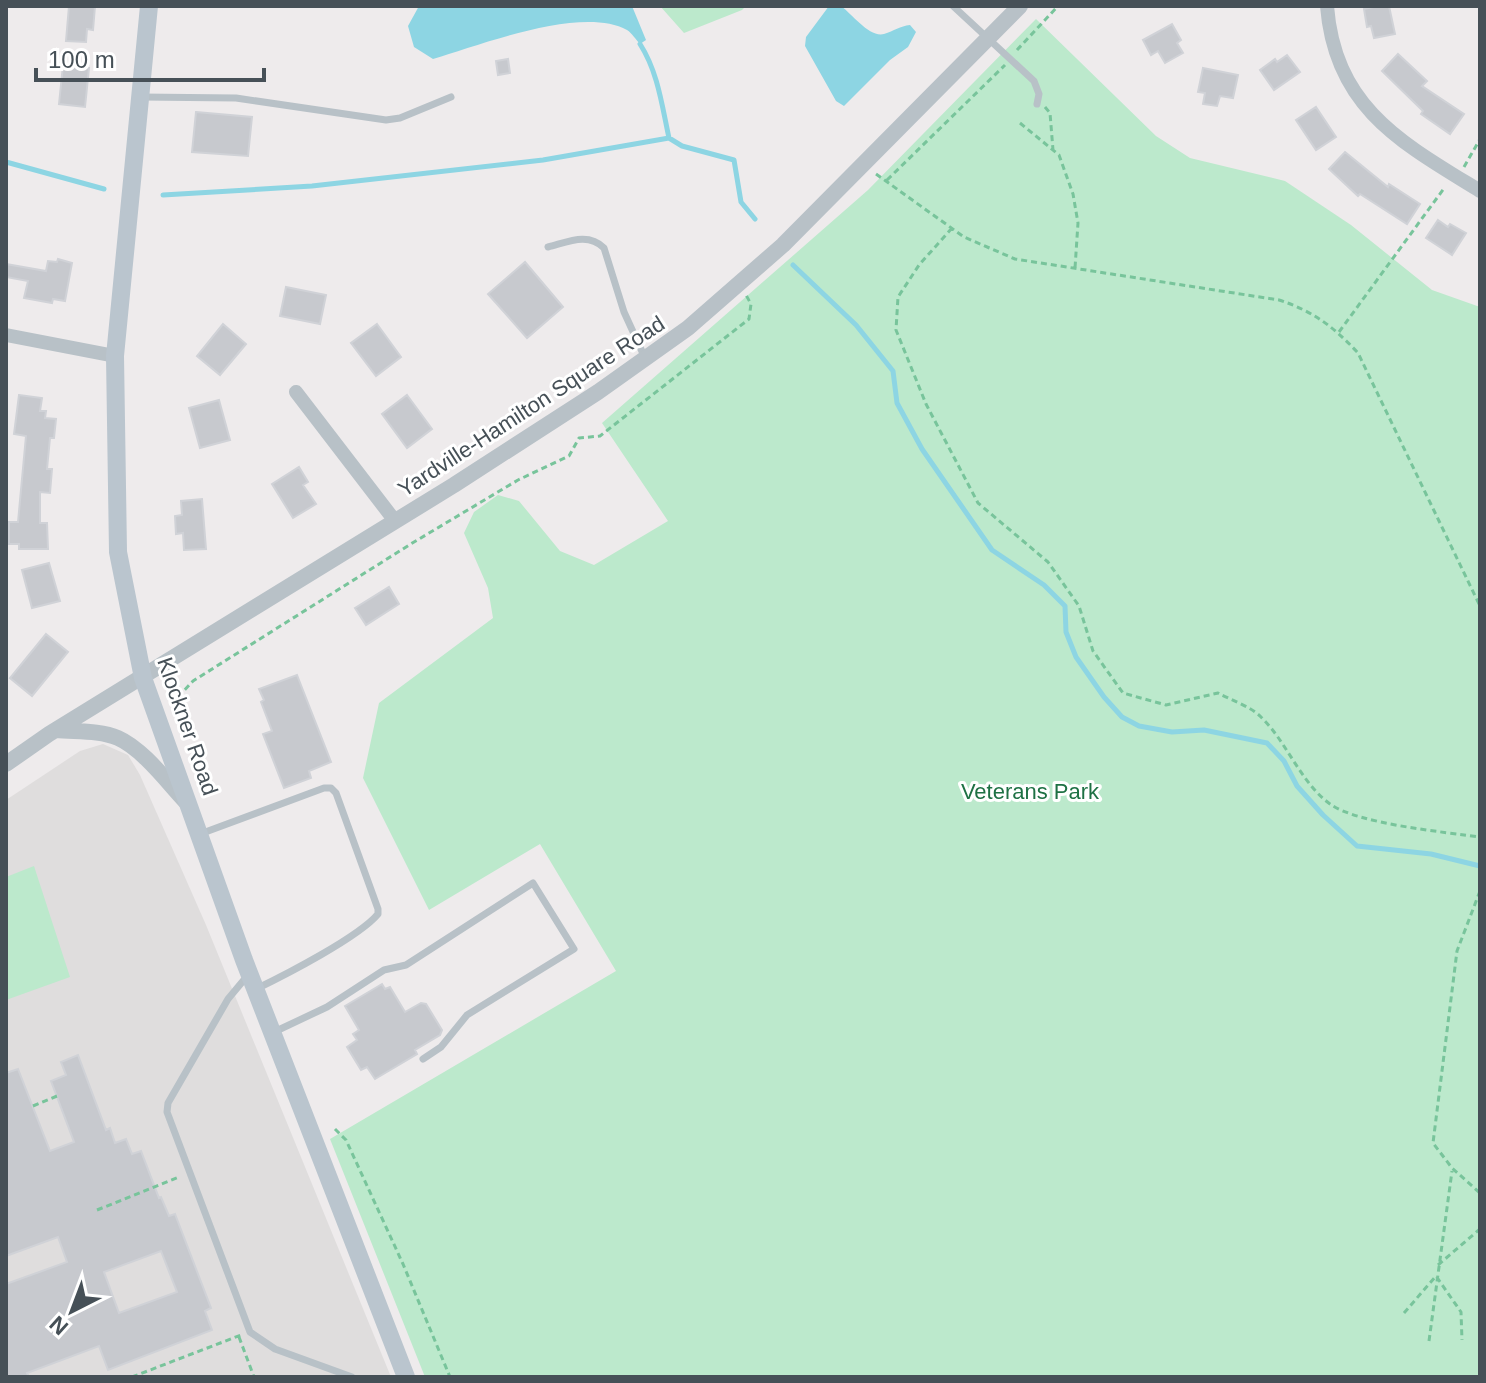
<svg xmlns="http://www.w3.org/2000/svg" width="1486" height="1383" viewBox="0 0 1486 1383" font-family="Arial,sans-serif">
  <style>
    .education { fill: #dfdddd }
    .green { fill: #bce9cc }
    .water { fill: #8dd5e3 }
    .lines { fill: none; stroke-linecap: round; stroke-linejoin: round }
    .stream { stroke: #8dd5e3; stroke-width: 5 }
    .building { fill: #c7c9ce; stroke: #d0d2d7; stroke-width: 2; fill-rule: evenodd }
    .path { stroke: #78c49b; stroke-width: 3; stroke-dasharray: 6 4; stroke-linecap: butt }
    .service { stroke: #b8c1c7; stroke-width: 7 }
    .minor { stroke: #b8c1c7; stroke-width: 14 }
    .tertiary { stroke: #b8c1c7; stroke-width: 16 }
    .secondary { stroke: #bac5ce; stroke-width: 18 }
    .labels { text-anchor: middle; stroke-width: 6; stroke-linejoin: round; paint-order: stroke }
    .street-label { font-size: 22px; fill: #465057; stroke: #fff }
    .park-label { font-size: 22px; fill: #1e7144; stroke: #fff }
  </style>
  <rect width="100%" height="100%" fill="#eeebec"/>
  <path class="education" d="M 103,744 L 128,755 L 140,775 L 206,925 L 391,1377 L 6,1377 L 6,800 L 80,751 Z"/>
  <path class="green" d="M 660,6 L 746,6 L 742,10 L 684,33 Z
    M 1036,19 L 1156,136 L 1190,158 L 1285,181 L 1351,225 L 1432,290 L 1480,307 L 1480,1377 L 425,1377 L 330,1139 L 616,971 L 540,844 L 429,910 L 363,778 L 379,703 L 493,618 L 488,588 L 464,533 L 474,512 L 498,495 L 519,501 L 560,551 L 594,565 L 668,521 L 602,423 L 868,190 Z
    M 34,866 L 70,977 L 6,1000 L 6,877 Z"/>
  <path class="water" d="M 419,6 L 632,6 L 646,40 L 640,44 C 636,40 632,33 627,30 C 582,5 480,45 433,59 L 414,47 L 408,26 Z
    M 829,6 L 841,6 C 853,15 870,38 884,34 C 894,31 900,26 910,25 L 916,32 L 908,47 L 890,60 L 844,106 L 836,101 L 805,46 L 806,37 Z"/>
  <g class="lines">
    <path class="stream" d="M 640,44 C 658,72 662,106 669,138 L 682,146 L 734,160 L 741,202 L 755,219
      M 6,162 L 104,189
      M 163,195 L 312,186 L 543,160 L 669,138
      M 793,265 L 856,325 L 893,371 L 897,403 L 922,449 L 992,550 L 1044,585 L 1065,606 L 1066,632 L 1076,657 L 1104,697 L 1122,717 L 1139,726 L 1172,732 L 1204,730 L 1267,743 L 1284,761 L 1297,786 L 1323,815 L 1357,846 L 1431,854 L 1480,866"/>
  </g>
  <path class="building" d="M 69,6 L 95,6 L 93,30 L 87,29 L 86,42 L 66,41 Z
    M 1378,6 L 1389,6 L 1395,34 L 1374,38 L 1371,26 L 1367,27 L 1364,9 Z
    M 1172,24 L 1181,40 L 1177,43 L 1183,53 L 1165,63 L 1158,51 L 1151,55 L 1143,40 Z
    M 1398,54 L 1427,81 L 1422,86 L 1464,114 L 1450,134 L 1421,114 L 1423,111 L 1382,71 Z
    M 1287,55 L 1300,72 L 1274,90 L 1260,70 L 1275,59 L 1277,62 Z
    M 508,59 L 510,73 L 498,75 L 496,61 Z
    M 63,65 L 89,68 L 85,107 L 59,104 Z
    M 1203,68 L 1238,75 L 1233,98 L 1220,96 L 1217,106 L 1203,104 L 1205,93 L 1198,92 Z
    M 1316,107 L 1336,137 L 1316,150 L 1296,120 Z
    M 196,112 L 252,117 L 248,156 L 192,152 Z
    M 1345,152 L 1388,187 L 1389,184 L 1420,204 L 1407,224 L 1360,194 L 1358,196 L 1329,169 Z
    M 1438,220 L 1448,227 L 1450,224 L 1466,233 L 1452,255 L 1426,238 Z
    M 58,259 L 72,263 L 65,301 L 53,299 L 52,303 L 24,298 L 28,281 L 6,277 L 6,264 L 46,271 L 48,261 L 57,262 Z
    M 525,262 L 563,307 L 527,338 L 488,294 Z
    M 286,287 L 326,295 L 320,324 L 280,316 Z
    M 223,324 L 246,344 L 220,375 L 197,356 Z
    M 377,324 L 401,357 L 376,376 L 351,343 Z
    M 19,395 L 42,398 L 40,411 L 46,411 L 45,418 L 56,419 L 54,438 L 50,438 L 47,469 L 52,469 L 50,493 L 40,492 L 40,523 L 47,523 L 48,549 L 19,549 L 19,544 L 9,544 L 9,522 L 18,522 L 26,436 L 14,434 Z
    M 407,395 L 432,429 L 407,448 L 382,414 Z
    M 219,400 L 230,440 L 200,448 L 189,408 Z
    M 299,467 L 308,482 L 303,485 L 316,504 L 293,518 L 272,484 Z
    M 202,499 L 206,549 L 184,550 L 183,533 L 176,534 L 175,516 L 182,515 L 181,501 Z
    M 49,563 L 60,601 L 32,608 L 22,570 Z
    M 389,587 L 399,604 L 366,625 L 355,608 Z
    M 46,634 L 68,652 L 32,696 L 10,678 Z
    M 297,675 L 331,762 L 309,771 L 311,778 L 284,788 L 263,734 L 272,731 L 261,702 L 264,700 L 259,689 Z
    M 382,984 L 385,989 L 390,987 L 405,1012 L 421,1003 L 426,1004 L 442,1030 L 440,1035 L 415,1050 L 417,1054 L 375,1079 L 367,1067 L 361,1070 L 347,1047 L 357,1040 L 353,1034 L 359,1030 L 345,1006 Z
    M 78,1055 L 106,1130 L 110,1128 L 115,1143 L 126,1139 L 132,1154 L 141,1151 L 159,1198 L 161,1197 L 169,1216 L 175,1214 L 211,1308 L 205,1311 L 212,1330 L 108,1370 L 99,1346 L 27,1373 L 29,1377 L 6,1377 L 6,1284 L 67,1262 L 58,1237 L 6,1256 L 6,1073 L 18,1069 L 50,1151 L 74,1142 L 51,1081 L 66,1075 L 61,1062 ZM 161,1251 L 177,1292 L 119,1313 L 104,1272 Z"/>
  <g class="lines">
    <path class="path" d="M 1017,50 L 1058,6
      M 1045,107 L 1050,113 L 1053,150
      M 1020,123 L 1059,155 L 1073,194 L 1078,223 L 1075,268
      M 1464,167 L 1480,139
      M 876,174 L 964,237 L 1015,259 L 1279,300 C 1313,311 1334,327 1358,353 L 1480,606
      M 887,180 L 1005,65
      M 952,228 L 919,265 L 898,297 L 896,330 L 926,404 L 978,503 L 1048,562 L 1079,606 L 1093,651 L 1123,693 L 1166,705 L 1218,693 C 1231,700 1250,706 1261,717 C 1287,742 1300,782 1330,804 C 1358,824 1444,832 1480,837
      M 1339,332 L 1445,187
      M 178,697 L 193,681 L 414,542 L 518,480 L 569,456 L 579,438 L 600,436 L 749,319 L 751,304 L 746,295
      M 1480,891 L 1457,951 L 1433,1143 L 1452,1168 L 1480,1193
      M 33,1106 L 57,1096
      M 335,1129 L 346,1140 L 403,1264 L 450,1377
      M 97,1210 L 179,1177
      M 1438,1265 L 1480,1229
      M 1404,1313 L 1436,1276 L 1461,1312 L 1462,1340
      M 239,1337 L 254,1377
      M 1429,1341 L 1452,1171
      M 132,1377 L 241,1335"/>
    <path class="service" d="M 953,6 L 1034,81 L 1039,94 L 1037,104
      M 141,97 L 236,98 L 386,120 L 400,118 L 451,97
      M 548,247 C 568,242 588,232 604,248 L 624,312 L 645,358
      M 200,834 L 324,788 L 331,788 L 336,793 L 378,909 L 378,914 C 359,937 285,975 256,989
      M 248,975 L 228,999 L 168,1103 L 167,1112 L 250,1332 L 275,1349 L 352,1377
      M 274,1032 L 327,1007 L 384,970 L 406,965 L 533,883 L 574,949 L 467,1015 L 441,1047 L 423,1059"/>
    <path class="minor" d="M 1327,6 C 1335,108 1402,143 1480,191
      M 6,335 L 115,356
      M 296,392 L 395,521"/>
    <path class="tertiary" d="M 56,730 C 76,732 99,730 118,738 C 143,749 168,783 187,803
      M 6,764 L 49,734 L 454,485 L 598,392 L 688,328 L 783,245 L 1020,6"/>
    <path class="secondary" d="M 149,6 L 115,356 L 118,552 L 143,678 L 244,960 L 406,1377"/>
  </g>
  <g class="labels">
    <g class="street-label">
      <text transform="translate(531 406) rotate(-33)" y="8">Yardville-Hamilton Square Road</text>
      <text transform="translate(188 726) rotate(71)" y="8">Klockner Road</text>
    </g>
    <g class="park-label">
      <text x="1030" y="799">Veterans Park</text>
    </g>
  </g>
  <rect width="1486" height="1383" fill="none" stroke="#465057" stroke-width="16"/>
  <g transform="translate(72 1311) rotate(222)" stroke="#ffffff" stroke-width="6" paint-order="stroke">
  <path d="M0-6L14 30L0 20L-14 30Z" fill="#465057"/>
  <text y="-12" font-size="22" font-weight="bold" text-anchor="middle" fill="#465057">N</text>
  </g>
  <path d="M36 68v12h228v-12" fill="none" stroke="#465057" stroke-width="4"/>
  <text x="48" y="68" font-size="24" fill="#465057" stroke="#ffffff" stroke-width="6" paint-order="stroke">100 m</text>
</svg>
